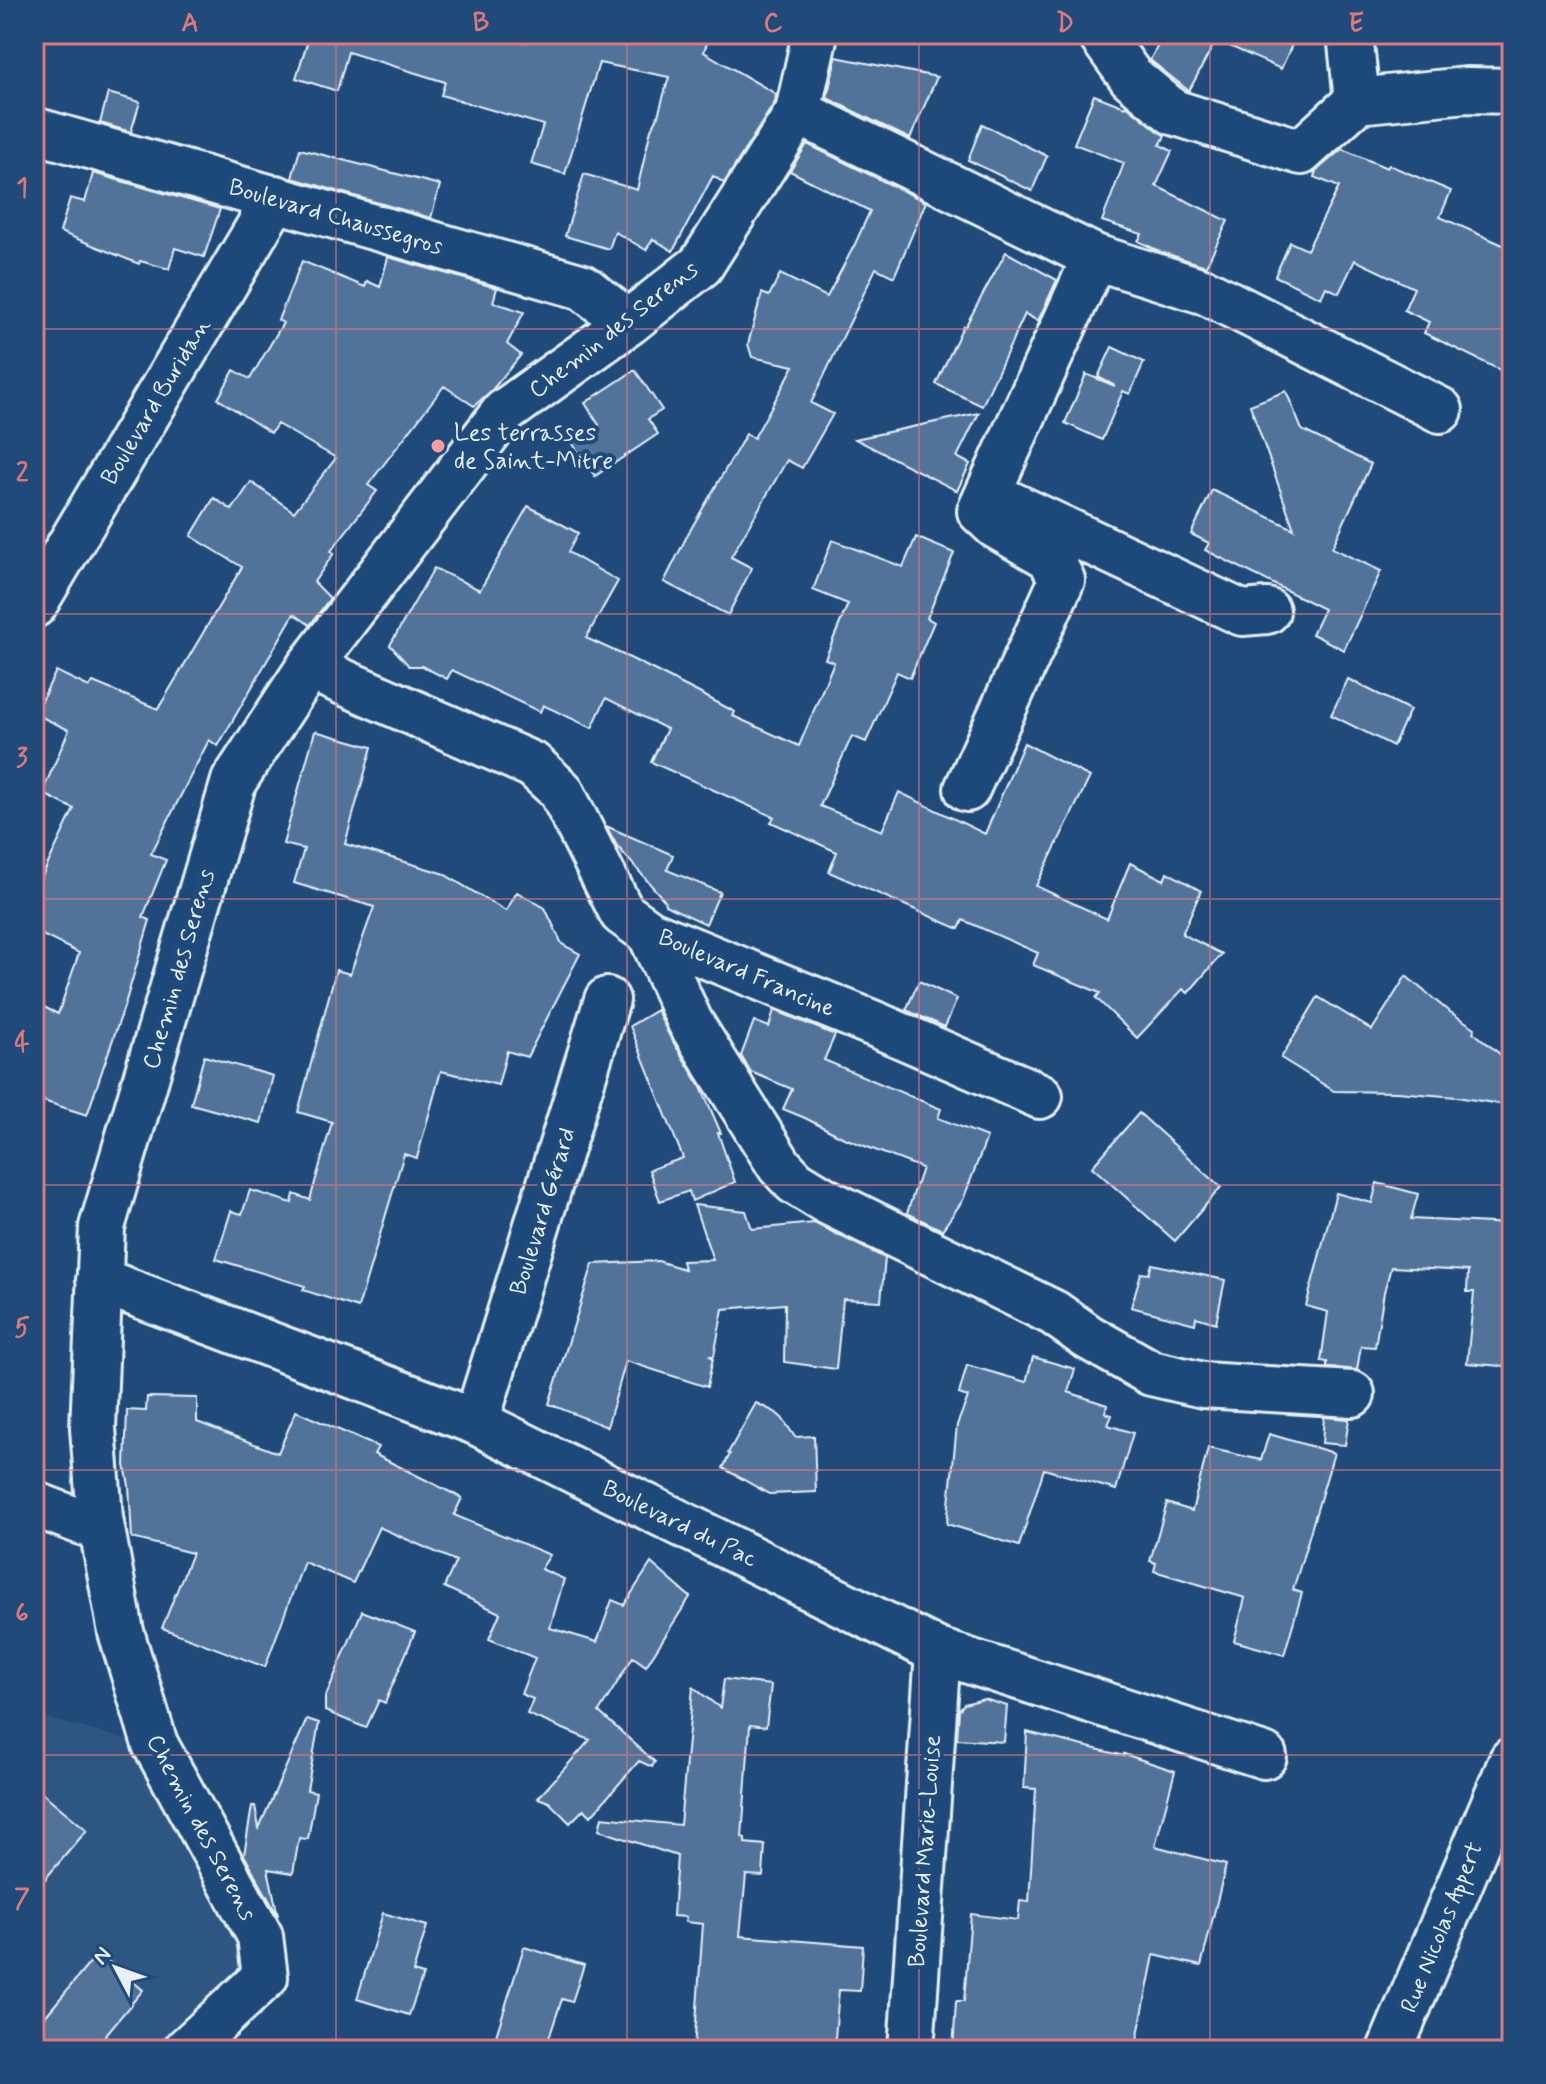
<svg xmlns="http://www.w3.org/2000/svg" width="1546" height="2084" viewBox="0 0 1546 2084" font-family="Mynerve,sans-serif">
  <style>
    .built { fill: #2e5683 }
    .building { fill: #517399; stroke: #e8f1f8; stroke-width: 2 }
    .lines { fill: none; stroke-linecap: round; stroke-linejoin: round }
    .minor-casing { stroke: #e8f1f8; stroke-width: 50 }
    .minor { stroke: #1f4a7a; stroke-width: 44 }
    .grid { fill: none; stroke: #dd787b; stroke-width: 2; stroke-opacity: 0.55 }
    .poi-dot { fill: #ff9aa2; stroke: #1f4a7a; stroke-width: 3 }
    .labels { text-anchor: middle; stroke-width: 8; stroke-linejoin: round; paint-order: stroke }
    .street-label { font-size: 24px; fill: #e8f1f8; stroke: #1f4a7a }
    .poi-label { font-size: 24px; fill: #e8f1f8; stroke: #1f4a7a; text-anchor: start }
    .neatline { fill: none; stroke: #dd787b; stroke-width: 3 }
    .grid-label { font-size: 26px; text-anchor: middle; font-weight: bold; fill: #dd787b }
  </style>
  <rect width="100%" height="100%" fill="#1f4a7a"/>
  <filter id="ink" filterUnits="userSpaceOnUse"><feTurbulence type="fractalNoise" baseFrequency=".0125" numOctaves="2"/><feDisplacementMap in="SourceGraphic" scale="16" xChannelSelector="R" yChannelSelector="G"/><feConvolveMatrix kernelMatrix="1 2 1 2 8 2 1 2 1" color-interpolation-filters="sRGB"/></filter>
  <g filter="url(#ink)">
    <path class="built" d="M 34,1715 L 137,1742 L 249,1956 L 163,2050 L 34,2050 Z"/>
    <path class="building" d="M 310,34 L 495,34 L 523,42 L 525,34 L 710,34 L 704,52 L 776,94 L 775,102 L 724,183 L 713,176 L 673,251 L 653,239 L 646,250 L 615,232 L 609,249 L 565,236 L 584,174 L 637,190 L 651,129 L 657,119 L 669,77 L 599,63 L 565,174 L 531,164 L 543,125 L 441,95 L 445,82 L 348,52 L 337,91 L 296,78 Z
      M 1164,34 L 1297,34 L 1281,69 L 1216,40 L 1189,91 L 1150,60 Z
      M 836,57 L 937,77 L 910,139 L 827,98 Z
      M 108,93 L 140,102 L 131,132 L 100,123 Z
      M 1094,95 L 1125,107 L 1126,105 L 1165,136 L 1160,145 L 1172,151 L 1156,186 L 1228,221 L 1206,266 L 1161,252 L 1138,241 L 1142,234 L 1102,221 L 1124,163 L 1074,144 Z
      M 982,124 L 1047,156 L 1032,191 L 968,160 Z
      M 807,144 L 926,202 L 894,277 L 876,268 L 811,403 L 833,414 L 802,468 L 787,460 L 731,557 L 752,568 L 728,615 L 664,582 L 688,534 L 746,434 L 754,438 L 794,366 L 752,357 L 748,344 L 762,293 L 769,296 L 780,274 L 827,297 L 855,244 L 870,211 L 790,171 Z
      M 300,149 L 440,185 L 431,218 L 292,178 Z
      M 1342,149 L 1387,168 L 1389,165 L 1451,191 L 1440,217 L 1512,249 L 1512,376 L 1424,333 L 1429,322 L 1404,310 L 1414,288 L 1355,260 L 1339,293 L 1326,287 L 1321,298 L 1275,276 L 1290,242 L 1307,250 L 1339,187 L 1314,177 L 1316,171 Z
      M 93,173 L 220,209 L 204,257 L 175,248 L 169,269 L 140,261 L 139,264 L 60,232 L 70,198 L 85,202 Z
      M 1006,252 L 1057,280 L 1038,321 L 1025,314 L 982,406 L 936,384 L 963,326 L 965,327 L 971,316 Z
      M 388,257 L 497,288 L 493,302 L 524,312 L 507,344 L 521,355 L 492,390 L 474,406 L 444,386 L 368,485 L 377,491 L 331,551 L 334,553 L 314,582 L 330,598 L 310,625 L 294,614 L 218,746 L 209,740 L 151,854 L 166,860 L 143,917 L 150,920 L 125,1004 L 87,1115 L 34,1098 L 34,1002 L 58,1014 L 79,953 L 34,931 L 34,893 L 74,809 L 42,793 L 69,730 L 35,714 L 56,671 L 89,687 L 93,682 L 158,709 L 242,567 L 191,536 L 214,498 L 232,510 L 251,482 L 294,512 L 336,458 L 277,424 L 271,433 L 218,399 L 234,370 L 250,379 L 283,323 L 278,320 L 302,261 L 365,287 L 367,281 L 380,287 Z
      M 1112,347 L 1144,362 L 1130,394 L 1123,391 L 1102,440 L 1065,423 L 1086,374 L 1115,386 L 1098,377 Z
      M 635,370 L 662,410 L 648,419 L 658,434 L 595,476 L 572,443 L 599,425 L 585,403 Z
      M 1286,391 L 1302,430 L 1371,464 L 1332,548 L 1381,571 L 1344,650 L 1312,634 L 1324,609 L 1205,550 L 1209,543 L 1191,534 L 1212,490 L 1294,529 L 1250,405 Z
      M 979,413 L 957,457 L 970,464 L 957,491 L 855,439 Z
      M 528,506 L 578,533 L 568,552 L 618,581 L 586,638 L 632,659 L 705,696 L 735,712 L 733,716 L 799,746 L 834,662 L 825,659 L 848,604 L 813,590 L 832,540 L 903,567 L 916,537 L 954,553 L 927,618 L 934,622 L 910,678 L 897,672 L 866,742 L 852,736 L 820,806 L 882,831 L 899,792 L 985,834 L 1024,743 L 1090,777 L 1036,886 L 1107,919 L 1130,863 L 1164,880 L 1167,872 L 1201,891 L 1182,934 L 1222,954 L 1188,993 L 1183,989 L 1137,1038 L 1096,998 L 1100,993 L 1033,965 L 1038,953 L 963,920 L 959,929 L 829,872 L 837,852 L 771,822 L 774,817 L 651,762 L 667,729 L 606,698 L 592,728 L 543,705 L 540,712 L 452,670 L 447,679 L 422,666 L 409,666 L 390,645 L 434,568 L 480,590 Z
      M 1348,679 L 1410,710 L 1393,746 L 1331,715 Z
      M 315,731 L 372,747 L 345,844 L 442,873 L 506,911 L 517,892 L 545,908 L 562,944 L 580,954 L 527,1057 L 507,1051 L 498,1085 L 441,1071 L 417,1158 L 404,1154 L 358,1308 L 303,1290 L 305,1286 L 216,1259 L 231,1211 L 242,1214 L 250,1190 L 292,1203 L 294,1194 L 310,1200 L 332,1122 L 298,1112 L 336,970 L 350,974 L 374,907 L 294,883 L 304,849 L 283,844 Z
      M 606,826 L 673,855 L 667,870 L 720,892 L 706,924 L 665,905 L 665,901 L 617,846 Z
      M 1406,976 L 1447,1010 L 1475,1028 L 1473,1032 L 1512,1064 L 1512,1106 L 1457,1097 L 1397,1092 L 1334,1091 L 1281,1058 L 1318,997 L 1372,1030 Z
      M 919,981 L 957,999 L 945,1027 L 906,1010 Z
      M 657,1010 L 669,1035 L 701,1087 L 721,1133 L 718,1133 L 735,1182 L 692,1201 L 689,1191 L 660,1201 L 649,1170 L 683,1158 L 630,1026 Z
      M 774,1010 L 835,1035 L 824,1060 L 941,1109 L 938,1118 L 987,1137 L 963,1200 L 942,1230 L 907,1213 L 922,1168 L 844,1138 L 805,1118 L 783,1109 L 792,1089 L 751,1072 L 741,1056 L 754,1021 L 769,1027 Z
      M 204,1056 L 273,1076 L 261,1123 L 191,1104 Z
      M 1139,1113 L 1221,1187 L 1175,1241 L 1092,1167 Z
      M 1377,1183 L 1418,1194 L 1411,1219 L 1511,1224 L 1509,1326 L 1512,1327 L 1512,1367 L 1467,1363 L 1474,1292 L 1467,1292 L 1468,1271 L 1391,1267 L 1384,1292 L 1375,1347 L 1361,1346 L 1357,1370 L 1327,1367 L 1327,1362 L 1321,1361 L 1328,1312 L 1306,1306 L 1336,1193 L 1372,1203 Z
      M 694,1205 L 746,1211 L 752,1229 L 814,1223 L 885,1258 L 881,1301 L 843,1299 L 836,1369 L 784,1362 L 785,1304 L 723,1309 L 714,1356 L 710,1356 L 713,1358 L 707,1387 L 626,1361 L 607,1427 L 549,1404 L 593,1264 L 658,1261 L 684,1269 L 682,1261 L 713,1260 Z
      M 1152,1264 L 1225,1280 L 1216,1323 L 1196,1317 L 1195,1324 L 1131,1307 L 1141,1273 L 1149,1274 Z
      M 1033,1357 L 1075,1369 L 1068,1392 L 1107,1405 L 1106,1413 L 1112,1415 L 1108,1425 L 1133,1433 L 1116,1490 L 1044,1469 L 1019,1546 L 947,1524 L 957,1425 L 968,1397 L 959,1394 L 967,1365 L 1026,1382 Z
      M 147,1397 L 197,1398 L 197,1422 L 278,1453 L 296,1411 L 378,1447 L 374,1454 L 462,1498 L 454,1515 L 550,1555 L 541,1569 L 564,1579 L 550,1628 L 597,1642 L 612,1600 L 624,1605 L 651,1563 L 690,1597 L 646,1666 L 633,1657 L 599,1712 L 655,1762 L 652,1767 L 639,1761 L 591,1816 L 584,1809 L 570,1823 L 549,1802 L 538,1798 L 590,1740 L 527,1714 L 533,1699 L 521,1694 L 535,1658 L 489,1639 L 500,1613 L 444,1587 L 456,1561 L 379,1527 L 353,1583 L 304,1562 L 265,1667 L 162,1628 L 192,1553 L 132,1538 L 129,1486 L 125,1465 L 127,1410 L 146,1411 Z
      M 756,1403 L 775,1412 L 782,1418 L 795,1437 L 814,1436 L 816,1492 L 769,1494 L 723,1468 L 730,1454 L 728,1453 Z
      M 1324,1417 L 1349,1419 L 1345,1445 L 1322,1443 Z
      M 1269,1434 L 1334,1453 L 1293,1590 L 1302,1593 L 1284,1655 L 1234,1641 L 1245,1598 L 1154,1571 L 1156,1563 L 1150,1561 L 1167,1503 L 1192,1511 L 1208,1448 L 1261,1460 Z
      M 362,1611 L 415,1632 L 385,1703 L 379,1700 L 366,1728 L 325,1711 L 325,1698 Z
      M 724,1679 L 771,1685 L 766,1727 L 750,1725 L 742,1837 L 745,1838 L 745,1843 L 765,1845 L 763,1876 L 746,1875 L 740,1936 L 863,1946 L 860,1991 L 839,1990 L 834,2050 L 694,2050 L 703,1924 L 685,1922 L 686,1917 L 673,1916 L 677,1856 L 599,1830 L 602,1817 L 680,1825 L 693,1687 L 720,1708 Z
      M 984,1699 L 1007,1706 L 1004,1742 L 957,1739 L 959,1710 L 964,1704 Z
      M 307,1719 L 319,1723 L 307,1790 L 316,1792 L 308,1839 L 299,1838 L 293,1873 L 268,1869 L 278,1916 L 244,1855 L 252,1806 L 255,1806 L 259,1828 Z
      M 1027,1732 L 1124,1756 L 1124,1754 L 1175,1771 L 1155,1846 L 1226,1865 L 1201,1966 L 1154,1955 L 1135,2050 L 953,2050 L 956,2001 L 964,2001 L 971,1914 L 1018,1920 L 1020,1901 L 1029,1902 L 1036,1789 L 1024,1788 Z
      M 34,1786 L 87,1830 L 34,1892 Z
      M 383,1913 L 427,1926 L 413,1972 L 423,1975 L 409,2015 L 357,1999 Z
      M 524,1947 L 584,1965 L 572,2002 L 562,1999 L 545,2050 L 534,2050 L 495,2039 Z
      M 98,1953 L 143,1990 L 93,2050 L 56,2050 L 34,2030 Z"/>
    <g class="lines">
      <defs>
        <path id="minor" d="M 1100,34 L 1131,77 L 1173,112 L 1301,152 L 1357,101 L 1466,90 L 1512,91
          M 1350,34 L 1357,101
          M 798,112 L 1095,257 L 1206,292 L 1440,410
          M 34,130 L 583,287 L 628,323
          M 1008,503 L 1242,613 L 1267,611
          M 34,605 L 276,198
          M 309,667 L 533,765 L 561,791 L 622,913 L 650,933 L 877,1025 L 1040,1096
          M 967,789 L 1062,580 L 1050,557 L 996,526 L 980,511 L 1095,257
          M 650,933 L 690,1022 L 780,1166 L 795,1182 L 826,1201 L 1054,1313 L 1088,1337 L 1151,1373 L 1203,1385 L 1352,1394
          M 99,1280 L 476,1422 L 938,1651 L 1264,1756
          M 476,1422 L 607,1000
          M 34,1504 L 84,1523 L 100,1518
          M 186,2050 L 265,1977 L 260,1936 L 155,1744 L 121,1632 L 100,1518 L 93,1428 L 102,1227 L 234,781 L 309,667 L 504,412 L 628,323 L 701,265 L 798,112 L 815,34
          M 911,2050 L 938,1651
          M 1390,2050 L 1512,1760"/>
      </defs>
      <use href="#minor" class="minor-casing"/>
      <use href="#minor" class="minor"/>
    </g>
  </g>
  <path class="grid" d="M 336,34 L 336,2050M 627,34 L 627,2050M 919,34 L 919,2050M 1210,34 L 1210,2050M 34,329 L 1512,329M 34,614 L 1512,614M 34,899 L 1512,899M 34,1185 L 1512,1185M 34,1470 L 1512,1470M 34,1755 L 1512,1755"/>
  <circle class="poi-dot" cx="438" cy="446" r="8"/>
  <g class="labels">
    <g class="street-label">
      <text transform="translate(336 216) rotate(16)" y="8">Boulevard Chaussegros</text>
      <text transform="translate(613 329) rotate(-38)" y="8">Chemin des Serens</text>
      <text transform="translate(155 401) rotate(-59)" y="8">Boulevard Buridan</text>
      <text transform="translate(178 969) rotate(-74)" y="8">Chemin des Serens</text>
      <text transform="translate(747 972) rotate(23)" y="8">Boulevard Francine</text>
      <text transform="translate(542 1211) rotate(-73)" y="8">Boulevard Gérard</text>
      <text transform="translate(680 1523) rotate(26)" y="8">Boulevard du Pac</text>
      <text transform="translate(202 1827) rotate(62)" y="8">Chemin des Serens</text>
      <text transform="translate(924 1851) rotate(-86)" y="8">Boulevard Marie-Louise</text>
      <text transform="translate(1441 1927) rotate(-68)" y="8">Rue Nicolas Appert</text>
    </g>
    <g class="poi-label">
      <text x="454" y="440">Les terrasses<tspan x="454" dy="28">de Saint-Mitre</tspan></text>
    </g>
  </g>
  <rect width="1546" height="2084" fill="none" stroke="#1f4a7a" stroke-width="88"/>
  <g transform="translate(116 1968) rotate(311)" stroke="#1f4a7a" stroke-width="6" paint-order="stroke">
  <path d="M0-6L14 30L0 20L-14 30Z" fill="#e8f1f8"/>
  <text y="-12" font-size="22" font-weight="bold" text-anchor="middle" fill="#e8f1f8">N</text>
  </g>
  <rect x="44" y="44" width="1458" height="1996" class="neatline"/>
  <g class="grid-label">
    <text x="190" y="31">A</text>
    <text x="481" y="31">B</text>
    <text x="773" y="31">C</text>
    <text x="1065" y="31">D</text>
    <text x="1356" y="31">E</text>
    <text x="22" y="196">1</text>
    <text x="22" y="481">2</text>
    <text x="22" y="766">3</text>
    <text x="22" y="1051">4</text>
    <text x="22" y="1336">5</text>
    <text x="22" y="1621">6</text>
    <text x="22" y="1907">7</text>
  </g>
</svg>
